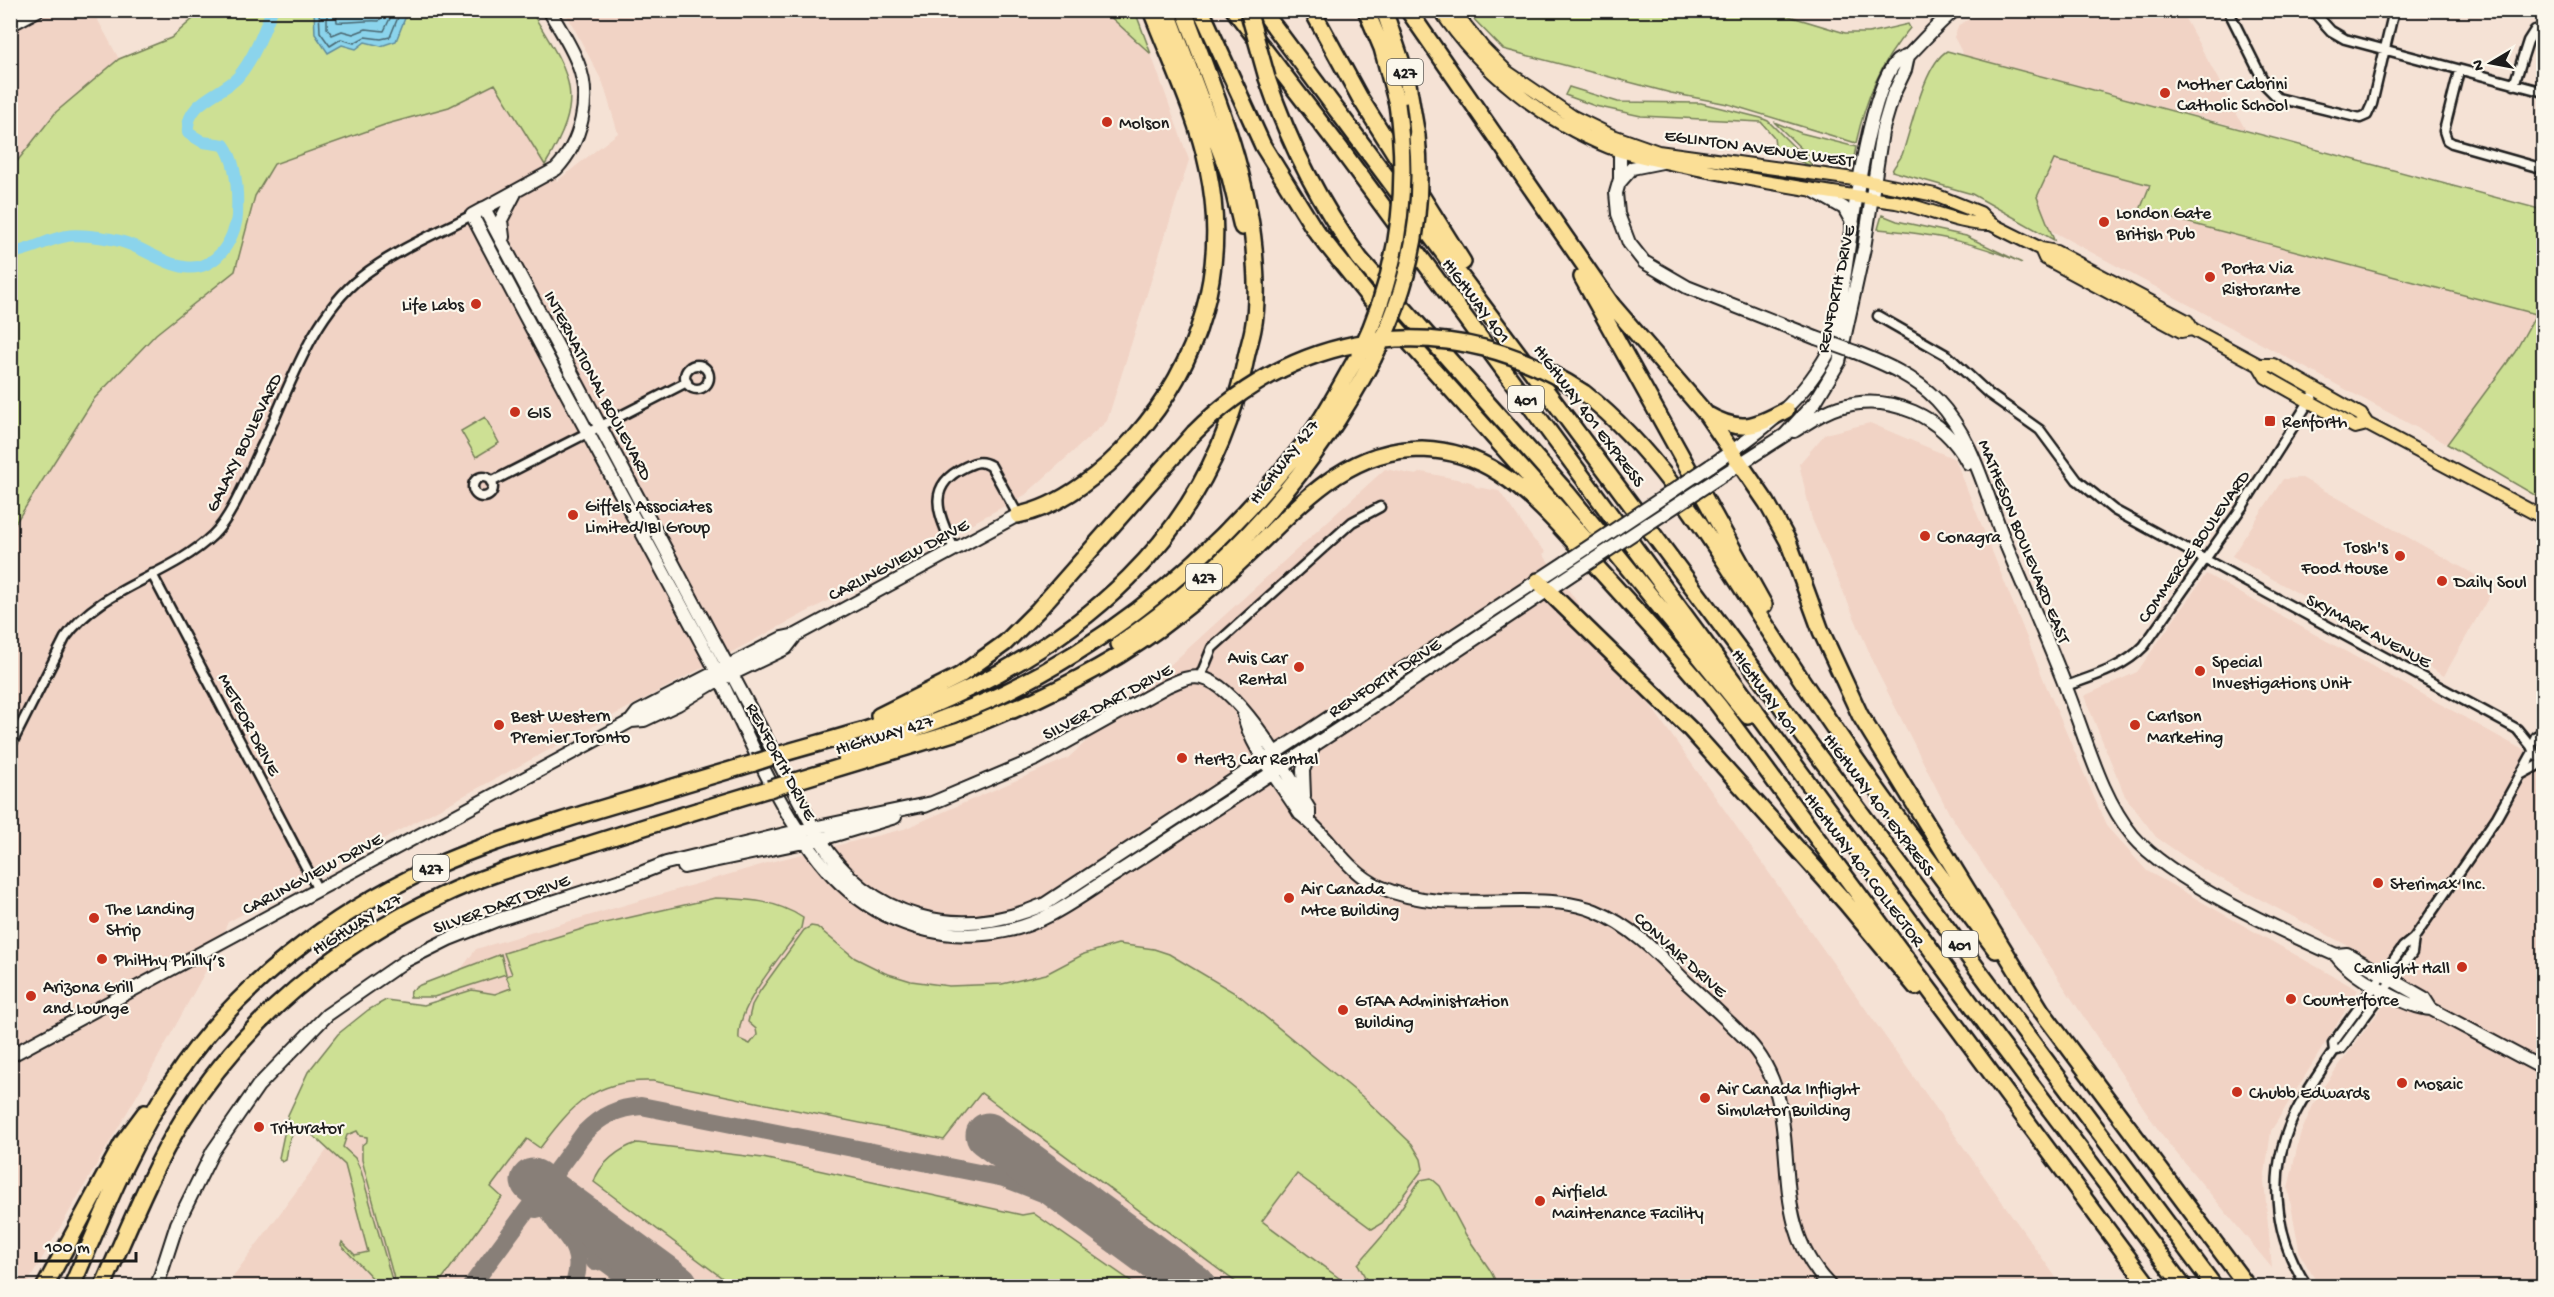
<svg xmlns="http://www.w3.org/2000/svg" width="2554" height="1297" viewBox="0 0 2554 1297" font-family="'Gochi Hand',sans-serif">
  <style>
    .built { fill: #f1d3c5 }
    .green { fill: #cde094; stroke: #747e58; stroke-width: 1.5 }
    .water { fill: #8bd4ec; stroke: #5f8a99; stroke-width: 1.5 }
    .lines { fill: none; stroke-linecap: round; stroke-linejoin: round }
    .shore { stroke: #48666f; stroke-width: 1.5 }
    .river { stroke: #8bd4ec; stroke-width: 12 }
    .taxiway { stroke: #887f78; stroke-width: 18 }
    .runway { stroke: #887f78; stroke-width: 45 }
    .street-casing { stroke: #1c1c1c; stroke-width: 13 }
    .secondary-casing { stroke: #1c1c1c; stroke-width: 16 }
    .primary-casing { stroke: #1c1c1c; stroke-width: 16 }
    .highway-casing { stroke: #1c1c1c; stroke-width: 20 }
    .street { stroke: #fbf7ec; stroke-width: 8 }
    .secondary { stroke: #fbf7ec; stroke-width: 12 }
    .primary { stroke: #fbdf96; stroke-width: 12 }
    .highway { stroke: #fbdf96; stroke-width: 15 }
    .secondary-bridge-casing { stroke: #1c1c1c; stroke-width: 16; stroke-linecap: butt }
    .highway-bridge-casing { stroke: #1c1c1c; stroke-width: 20; stroke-linecap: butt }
    .secondary-bridge { stroke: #fbf7ec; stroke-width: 12 }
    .highway-bridge { stroke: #fbdf96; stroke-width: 15 }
    .poi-dot { fill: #c8321e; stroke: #fbf7ec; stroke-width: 2 }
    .labels { text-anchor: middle; stroke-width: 4.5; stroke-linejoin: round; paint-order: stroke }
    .shield { fill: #fbf7ec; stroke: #5f5e5a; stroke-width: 1.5 }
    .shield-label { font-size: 16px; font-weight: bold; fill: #1c1c1c }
    .poi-label { font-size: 18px; fill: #1c1c1c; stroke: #fbf7ec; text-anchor: start }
    .street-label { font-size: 18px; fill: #1c1c1c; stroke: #fbf7ec }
  </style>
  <rect width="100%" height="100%" fill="#f5e2d5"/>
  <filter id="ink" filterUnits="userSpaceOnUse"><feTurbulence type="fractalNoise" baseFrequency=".0167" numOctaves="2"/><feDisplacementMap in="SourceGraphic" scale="12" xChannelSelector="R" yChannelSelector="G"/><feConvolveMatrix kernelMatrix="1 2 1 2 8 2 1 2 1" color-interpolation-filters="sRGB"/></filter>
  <g filter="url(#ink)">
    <path class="built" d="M 11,11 L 93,11 L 119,59 L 56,112 L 11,169 Z
      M 565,11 L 1104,11 L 1151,54 L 1189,160 L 1107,421 L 1025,495 L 228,922 L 210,963 L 143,1085 L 26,1286 L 10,1286 L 10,530 L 94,399 L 156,334 L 235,271 L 255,196 L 274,164 L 387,124 L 449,107 L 495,84 L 557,181 L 618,133 L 603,83 Z
      M 1983,11 L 2181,11 L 2245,129 L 1964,56 L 1954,37 L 1959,25 Z
      M 2053,160 L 2150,185 L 2141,210 L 2536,314 L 2515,352 L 2447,444 L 2050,230 L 2037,197 Z
      M 1870,423 L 1955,459 L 2045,683 L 2107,827 L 2147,871 L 2358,990 L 2271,1131 L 2264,1181 L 2272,1268 L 2163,1137 L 1949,813 L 1879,675 L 1812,519 L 1799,464 L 1825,434 Z
      M 1385,469 L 1416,475 L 1422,472 L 1471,482 L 1476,487 L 1499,491 L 1533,539 L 1546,552 L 1543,554 L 2062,1286 L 226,1286 L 476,949 L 774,861 L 904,829 L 1068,758 Z
      M 2302,478 L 2495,586 L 2444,676 L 2232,556 L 2283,479 Z
      M 2206,574 L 2543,761 L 2543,1286 L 2319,1286 L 2300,1254 L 2288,1189 L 2300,1135 L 2318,1094 L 2405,976 L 2201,868 L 2156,837 L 2125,796 L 2084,696 L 2137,672 Z"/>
    <path class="green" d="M 1769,10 L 1845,33 L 1869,33 L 1908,24 L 1910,28 C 1880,63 1866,98 1856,143 L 1728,104 L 1671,93 L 1503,49 L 1466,11 Z
      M 202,11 L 531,11 C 570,75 588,95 545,165 L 495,84 L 449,107 L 387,124 L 274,164 L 255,196 L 235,271 L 156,334 L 94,399 L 11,530 L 11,169 L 56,112 L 119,59 L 171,38 Z
      M 1104,11 L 1135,11 L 1151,54 Z
      M 1947,51 L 2543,210 L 2543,500 L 2447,444 L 2515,352 L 2536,314 L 2140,210 L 2150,185 L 2054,160 L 2037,197 L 2054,240 L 1972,194 L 1892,171 C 1894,166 1899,161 1902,155 C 1911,130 1924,64 1947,51 Z
      M 1569,87 L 1618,102 L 1701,103 L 1761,118 L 1768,121 L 1814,167 L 1776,152 L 1774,137 L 1761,122 L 1641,116 L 1595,106 L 1565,95 Z
      M 1774,122 L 1801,133 L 1856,147 L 1852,167 L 1813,160 Z
      M 1882,215 L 1897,221 L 1966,236 L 2022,263 C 1974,241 1930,234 1878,229 Z
      M 485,417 L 499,443 L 476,457 L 461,431 Z
      M 715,898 C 746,899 777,900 803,918 L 801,928 C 783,954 736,1006 739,1039 L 750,1044 L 757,1035 L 756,1029 L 748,1022 L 752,1005 L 760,991 L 804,930 L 811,926 L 817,927 L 855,958 L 885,973 L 911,981 L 949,986 L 1002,984 L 1046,974 L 1084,954 L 1118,944 L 1154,949 L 1169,954 L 1240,996 L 1364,1098 L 1412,1144 L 1421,1159 L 1423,1169 L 1382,1223 L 1372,1229 L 1297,1174 L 1262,1221 L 1343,1281 L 1346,1286 L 1241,1286 L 981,1093 L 944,1140 L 653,1081 C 595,1079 573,1104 540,1148 L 527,1139 L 491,1187 L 502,1197 L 437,1286 L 396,1286 L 362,1160 L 362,1145 L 367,1141 L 367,1137 L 360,1136 L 357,1131 L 347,1135 L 343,1147 L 355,1158 L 361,1171 L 392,1280 L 392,1286 L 380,1286 L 341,1245 L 342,1242 L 355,1255 L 368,1252 L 345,1165 L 307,1130 L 296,1128 L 289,1141 L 286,1160 L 282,1162 L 279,1158 L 288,1115 L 308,1072 L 338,1034 L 368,1010 L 386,1000 L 424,1005 L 472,990 L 495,994 L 511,988 L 506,976 L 512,974 L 504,953 L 592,926 Z
      M 501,954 L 506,974 L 434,997 L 410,997 L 411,991 L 420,985 Z
      M 637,1143 L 763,1158 L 1022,1215 L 1033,1213 L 1138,1286 L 733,1286 L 594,1182 C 599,1164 620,1148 637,1143 Z
      M 1431,1178 L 1440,1186 L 1466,1235 L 1490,1270 L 1498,1286 L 1365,1286 L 1366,1279 L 1358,1264 L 1384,1234 L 1416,1186 L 1421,1180 Z"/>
    <path class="water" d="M 314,10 L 407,10 L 407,13 L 396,41 L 381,46 L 365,42 L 356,49 L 342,45 L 328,53 L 315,34 Z"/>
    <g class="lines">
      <path class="shore" d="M 319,10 L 320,32 L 330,46 L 341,39 L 354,43 L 365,37 L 381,39 L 390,37 L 401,10
        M 327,10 L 327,28 L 332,35 L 342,31 L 353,34 L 366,29 L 384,31 L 394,10
        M 336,10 L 337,22 C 351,23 364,20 379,21 L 385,10"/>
      <path class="river" d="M 10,253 C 31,251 47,239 67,236 C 74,234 83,236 90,236 C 101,237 115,239 126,243 C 158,254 191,286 221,253 C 229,244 236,228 237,216 C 238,194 237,163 224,145 L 203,142 L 188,133 C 185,101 223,94 238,77 C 254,58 263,33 272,10"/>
      <path class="taxiway" d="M 550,1181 C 533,1231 590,1229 575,1281
        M 536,1209 L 552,1205 L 571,1208
        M 571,1237 L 625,1277 L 657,1286
        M 595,1262 L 620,1257 L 648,1266
        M 471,1286 L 585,1132 C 602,1115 618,1108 641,1106 L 1004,1178 L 1068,1203 L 1157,1260"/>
      <path class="runway" d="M 988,1135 L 1193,1286
        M 533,1181 L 676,1286"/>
      <defs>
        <path id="street" d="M 2228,10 L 2266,86 L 2278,98 L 2360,118 L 2367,115 L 2372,104 L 2394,10
          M 2312,10 L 2331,31 L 2345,39 L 2544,92
          M 2459,71 L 2444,131 L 2447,140 L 2452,143 L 2544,169
          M 2514,85 L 2528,41 L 2535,30
          M 1878,316 L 1948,356 L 1989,394 L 2040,430 L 2077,480 L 2114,510 L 2517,729 L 2531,746
          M685 377a12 12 0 1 1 24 0a12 12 0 1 1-24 0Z
          M473 487a10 10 0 1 1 20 0a10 10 0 1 1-20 0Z
          M 491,482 L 687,382
          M 954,549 C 940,516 923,487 965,467 C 975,462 981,460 991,466 L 1018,515
          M 152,574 L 318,890
          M 1200,677 L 1212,648 L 1352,522 L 1380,507
          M 2066,686 C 2094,676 2123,668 2144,646 L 2242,507 L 2312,397
          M 2544,732 L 2536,736 L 2531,746 L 2535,755 L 2544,761
          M 10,747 L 65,638 C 102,586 168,578 213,535 C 233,516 250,470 263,444 C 290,388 310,318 361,277 C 394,251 435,234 472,215
          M 2522,774 L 2544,762
          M 2334,1051 L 2341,1049 L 2412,953 L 2414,938
          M 2307,1286 C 2272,1234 2267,1166 2297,1110 C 2308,1089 2321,1070 2334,1051 L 2333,1043 L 2403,947 L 2414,938 L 2497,817 L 2533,752"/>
        <path id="secondary" d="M 549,10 C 559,28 571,45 578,64 C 592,98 581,143 556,169 L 472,215 C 549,364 631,511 710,659 C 746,728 784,830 840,883 C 884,925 945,943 1005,931 C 1043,924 1074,901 1106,880 C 1138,860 1170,839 1202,818 C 1327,738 1451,655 1575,572
          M 10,25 L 38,10
          M 1620,143 L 1620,179 L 1616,193 L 1618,214 L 1629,243 L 1644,262 L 1687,287 L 1816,338
          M 1619,183 L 1632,168 L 1662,162
          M 1814,191 L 1844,208 L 1853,224
          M 484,208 L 819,838 C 870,920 958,942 1045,904 L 1566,562
          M 503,237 L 501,220 L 515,193
          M 1855,352 C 1885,364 1914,376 1937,400 C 1974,439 1985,493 2005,542 C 2028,598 2054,653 2074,709 C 2090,752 2104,801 2133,836 C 2171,881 2280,930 2336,955 C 2350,975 2407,1008 2431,1009
          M 1794,431 C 1809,422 1822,412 1839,407 C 1890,392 1943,416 1968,463
          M 1710,466 C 1763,430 1805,401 1834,342 C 1846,286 1862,96 1897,61 C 1900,58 1906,58 1909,55 C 1925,39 1937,24 1955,10
          M 1718,478 L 1785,435 L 1815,402 L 1839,362 L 1864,248 L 1882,132 L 1893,95 L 1905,70 L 1908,56
          M 1244,714 C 1249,746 1283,786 1300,814 C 1330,836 1345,871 1380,887 C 1425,907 1475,901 1523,901 C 1547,901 1573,902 1595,911 C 1632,926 1659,955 1687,983 C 1707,1001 1727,1020 1746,1039 C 1815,1110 1756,1211 1830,1286
          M 631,721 L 644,720 L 678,704 L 713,683 L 786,648 L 796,635
          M 1304,796 L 1303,770 L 1313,747
          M 925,806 L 1036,759 L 1167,686 C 1178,681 1190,675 1202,678 C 1239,686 1289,776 1309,809 L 1309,821
          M 684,867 L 828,837 L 895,817
          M 2336,955 L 2347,954 L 2424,998 L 2431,1009 L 2544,1069
          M 10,1056 L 631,721 L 638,712 L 782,638 L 796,635 L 1018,515
          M 157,1286 L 177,1224 L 213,1151 L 258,1086 L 327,1015 L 405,961 L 449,939 L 497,920 L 633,876 L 666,863 L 789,833 L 932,803"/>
        <path id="primary" d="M 1440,10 C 1480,70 1542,120 1609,147 C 1635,157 1666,162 1693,168 C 1760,182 1828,193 1896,202 C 1927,208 1960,225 1991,224
          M 1453,10 L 1483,48 L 1507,72 L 1573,117 L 1610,135 L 1658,152 L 1861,180 L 1935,195 L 1980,213 L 1991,224 L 2041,249 L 2056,252 L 2187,321 L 2192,329 L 2259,365 L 2273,365 L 2361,415 L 2367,424 L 2544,518
          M 2041,249 L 2045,258 L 2181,331 L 2192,329
          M 2259,365 L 2266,377 L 2355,427 L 2367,424"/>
        <path id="highway" d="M 1167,10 L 1230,177 L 1242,227
          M 1201,10 L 1263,146 L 1315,230 L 1368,296 L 1600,556
          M 1234,10 L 1340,148 L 2000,1043 L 2183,1286
          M 1262,10 L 2214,1286
          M 1312,10 L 1360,98 L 1463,262
          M 1366,10 L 1382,48 L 1397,104
          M 1384,10 L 1407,78 L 1417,136
          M 1408,10 L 1612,305 L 1706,414 L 1767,503 L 1788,541 L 1821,631 L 1860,715 L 2042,1012
          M 1267,78 C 1289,144 1319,203 1360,259 L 1568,494 L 1748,716
          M 1582,277 L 1764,605
          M 1584,393 C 1669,460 1721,558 1780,647 C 1847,751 1921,851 1996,950
          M 1706,414 C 1739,433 1754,428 1786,410
          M 1018,515 C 1061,507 1105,471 1134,438 C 1200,364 1229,267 1208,169 C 1197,115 1171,62 1151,10
          M 1538,581 L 1691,730 L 1846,903 L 1916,987
          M 1119,644 C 1226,571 1313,473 1373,359
          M 1013,710 C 1071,684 1127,655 1177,615 C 1204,594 1231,571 1256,547 C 1304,500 1349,449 1422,449 C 1449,450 1476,458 1499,473 C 1535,496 1564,531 1593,563 C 1636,610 1679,657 1719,706 L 2149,1286
          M 879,716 L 959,676 L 1005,643 L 1038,610 L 1194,433
          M 781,754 C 828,740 876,729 921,710 C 1079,645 1210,537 1245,363 C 1247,351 1251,340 1253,329 C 1258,303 1256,274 1254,248 C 1246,165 1213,88 1184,10
          M 846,757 C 898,732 954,718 1006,692 C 1103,644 1185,579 1257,499 C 1279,474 1302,449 1320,421 C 1334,399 1346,376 1359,354
          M 795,781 L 960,731 L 1019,706
          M 2037,1005 L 2247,1286
          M 45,1286 L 122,1144 L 145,1113
          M 72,1286 C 102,1217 130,1145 172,1082 C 234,987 331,914 433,867 C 481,845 533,830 583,814 C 640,797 697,780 754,763
          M 103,1286 C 128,1230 151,1171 183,1119 C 245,1020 336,945 441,896 C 484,875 532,862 578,848 C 641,828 705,808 769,789"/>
      </defs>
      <use href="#street" class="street-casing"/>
      <use href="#secondary" class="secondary-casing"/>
      <use href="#primary" class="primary-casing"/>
      <use href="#highway" class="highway-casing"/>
      <use href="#street" class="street"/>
      <use href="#secondary" class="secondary"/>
      <use href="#primary" class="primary"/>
      <use href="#highway" class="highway"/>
      <defs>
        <path id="secondary-bridge" d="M 1816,338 L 1855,352
          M 1566,562 L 1710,466
          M 1575,572 L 1718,478"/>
        <path id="highway-bridge" d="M 1248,10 L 1267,78
          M 1359,354 C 1398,274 1410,192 1397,104
          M 1373,359 C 1410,288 1425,215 1417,136
          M 1194,433 C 1302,324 1456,308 1584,393
          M 754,763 L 781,754
          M 769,789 L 795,781"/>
      </defs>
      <use href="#secondary-bridge" class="secondary-bridge-casing"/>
      <use href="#highway-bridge" class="highway-bridge-casing"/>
      <use href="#secondary-bridge" class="secondary-bridge"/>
      <use href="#highway-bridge" class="highway-bridge"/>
    </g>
  </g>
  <g class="poi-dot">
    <circle cx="2165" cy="93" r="6"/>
    <circle cx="1107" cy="122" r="6"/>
    <circle cx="2104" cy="222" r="6"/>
    <circle cx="2210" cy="277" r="6"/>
    <circle cx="476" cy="304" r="6"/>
    <circle cx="515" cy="412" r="6"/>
    <rect x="2264" y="415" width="12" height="12" rx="3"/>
    <circle cx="573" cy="515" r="6"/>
    <circle cx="1925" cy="536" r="6"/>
    <circle cx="2400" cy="556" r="6"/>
    <circle cx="2442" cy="581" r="6"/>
    <circle cx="1299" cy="667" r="6"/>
    <circle cx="2200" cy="671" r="6"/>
    <circle cx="499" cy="725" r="6"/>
    <circle cx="2135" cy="725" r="6"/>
    <circle cx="1182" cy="758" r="6"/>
    <circle cx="2378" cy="883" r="6"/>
    <circle cx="1289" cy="898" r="6"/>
    <circle cx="94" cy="918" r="6"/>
    <circle cx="102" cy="959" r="6"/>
    <circle cx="2462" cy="967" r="6"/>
    <circle cx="31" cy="996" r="6"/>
    <circle cx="2291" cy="999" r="6"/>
    <circle cx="1343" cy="1010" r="6"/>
    <circle cx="2402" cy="1083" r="6"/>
    <circle cx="2237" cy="1092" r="6"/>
    <circle cx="1705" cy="1098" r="6"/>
    <circle cx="259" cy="1127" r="6"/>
    <circle cx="1540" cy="1201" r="6"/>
  </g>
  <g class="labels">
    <g class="shield">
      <rect x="1387" y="59" width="36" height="26" rx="4.5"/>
      <rect x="1508" y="386" width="36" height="26" rx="4.5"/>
      <rect x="1186" y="564" width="36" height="26" rx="4.5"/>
      <rect x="413" y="855" width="36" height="26" rx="4.5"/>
      <rect x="1942" y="931" width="36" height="26" rx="4.5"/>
    </g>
    <g class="shield-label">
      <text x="1405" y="78">427</text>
      <text x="1526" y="405">401</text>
      <text x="1204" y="583">427</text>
      <text x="431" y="874">427</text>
      <text x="1960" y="950">401</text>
    </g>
    <g class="poi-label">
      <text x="2177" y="89">Mother Cabrini<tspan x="2177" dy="21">Catholic School</tspan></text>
      <text x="1119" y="128">Molson</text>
      <text x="2116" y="218">London Gate<tspan x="2116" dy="21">British Pub</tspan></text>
      <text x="2222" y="273">Porta Via<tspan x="2222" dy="21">Ristorante</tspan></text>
      <text x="464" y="310" text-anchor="end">Life Labs</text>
      <text x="527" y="418">GIS</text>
      <text x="2282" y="427">Renforth</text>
      <text x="585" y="511">Giffels Associates<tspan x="585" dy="21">Limited/IBI Group</tspan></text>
      <text x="1937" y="542">Conagra</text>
      <text x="2388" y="552" text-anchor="end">Tosh's<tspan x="2388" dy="21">Food House</tspan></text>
      <text x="2454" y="587">Daily Soul</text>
      <text x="1287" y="663" text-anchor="end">Avis Car<tspan x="1287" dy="21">Rental</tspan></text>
      <text x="2212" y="667">Special<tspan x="2212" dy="21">Investigations Unit</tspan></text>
      <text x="511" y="721">Best Western<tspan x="511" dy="21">Premier Toronto</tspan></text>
      <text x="2147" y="721">Carlson<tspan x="2147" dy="21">Marketing</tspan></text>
      <text x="1194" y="764">Hertz Car Rental</text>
      <text x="2390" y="889">Sterimax Inc.</text>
      <text x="1301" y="894">Air Canada<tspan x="1301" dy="21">Mtce Building</tspan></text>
      <text x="106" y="914">The Landing<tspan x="106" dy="21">Strip</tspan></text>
      <text x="114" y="965">Philthy Philly’s</text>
      <text x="2450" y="973" text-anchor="end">Canlight Hall</text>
      <text x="43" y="992">Arizona Grill<tspan x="43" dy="21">and Lounge</tspan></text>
      <text x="2303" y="1005">Counterforce</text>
      <text x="1355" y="1006">GTAA Administration<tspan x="1355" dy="21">Building</tspan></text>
      <text x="2414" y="1089">Mosaic</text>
      <text x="1717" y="1094">Air Canada Inflight<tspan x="1717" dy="21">Simulator Building</tspan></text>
      <text x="2249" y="1098">Chubb Edwards</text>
      <text x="271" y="1133">Triturator</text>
      <text x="1552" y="1197">Airfield<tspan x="1552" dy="21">Maintenance Facility</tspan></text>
    </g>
    <g class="street-label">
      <text transform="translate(1759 147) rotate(8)" y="6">EGLINTON AVENUE WEST</text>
      <text transform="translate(1835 289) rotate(-78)" y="6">RENFORTH DRIVE</text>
      <text transform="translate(1477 300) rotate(53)" y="6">HIGHWAY 401</text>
      <text transform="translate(599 385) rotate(62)" y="6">INTERNATIONAL BOULEVARD</text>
      <text transform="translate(1590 415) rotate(53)" y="6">HIGHWAY 401 EXPRESS</text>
      <text transform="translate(243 442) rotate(-64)" y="6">GALAXY BOULEVARD</text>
      <text transform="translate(1283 461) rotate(-52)" y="6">HIGHWAY 427</text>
      <text transform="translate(2025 541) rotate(68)" y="6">MATHESON BOULEVARD EAST</text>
      <text transform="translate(2193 546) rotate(-55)" y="6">COMMERCE BOULEVARD</text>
      <text transform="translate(898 559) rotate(-28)" y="6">CARLINGVIEW DRIVE</text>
      <text transform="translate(2369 630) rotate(28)" y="6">SKYMARK AVENUE</text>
      <text transform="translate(1384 677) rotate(-33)" y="6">RENFORTH DRIVE</text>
      <text transform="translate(1766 691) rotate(54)" y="6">HIGHWAY 401</text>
      <text transform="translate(1107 701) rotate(-28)" y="6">SILVER DART DRIVE</text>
      <text transform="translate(250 724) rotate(62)" y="6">METEOR DRIVE</text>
      <text transform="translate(884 734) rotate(-17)" y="6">HIGHWAY 427</text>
      <text transform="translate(782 761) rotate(62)" y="6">RENFORTH DRIVE</text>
      <text transform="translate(1880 804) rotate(53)" y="6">HIGHWAY 401 EXPRESS</text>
      <text transform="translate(1865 869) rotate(53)" y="6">HIGHWAY 401 COLLECTOR</text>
      <text transform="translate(312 873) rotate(-28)" y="6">CARLINGVIEW DRIVE</text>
      <text transform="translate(501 903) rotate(-20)" y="6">SILVER DART DRIVE</text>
      <text transform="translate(356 923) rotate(-32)" y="6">HIGHWAY 427</text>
      <text transform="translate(1681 954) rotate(42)" y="6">CONVAIR DRIVE</text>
    </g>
  </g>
  <rect width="2554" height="1297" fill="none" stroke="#fbf7ec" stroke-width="36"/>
  <rect x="18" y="18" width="2518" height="1261" fill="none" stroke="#1c1c1c" stroke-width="2" filter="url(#ink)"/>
  <g transform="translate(2491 63) rotate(260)" stroke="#fbf7ec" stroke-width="4.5" paint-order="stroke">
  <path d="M0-4.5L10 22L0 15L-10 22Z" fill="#1c1c1c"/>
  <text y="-9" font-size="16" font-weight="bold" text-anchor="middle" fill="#1c1c1c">N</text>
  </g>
  <path d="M36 1252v9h100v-9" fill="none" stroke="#1c1c1c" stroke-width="3"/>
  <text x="45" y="1252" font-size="18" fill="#1c1c1c" stroke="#fbf7ec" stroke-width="4.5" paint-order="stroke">100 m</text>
</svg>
